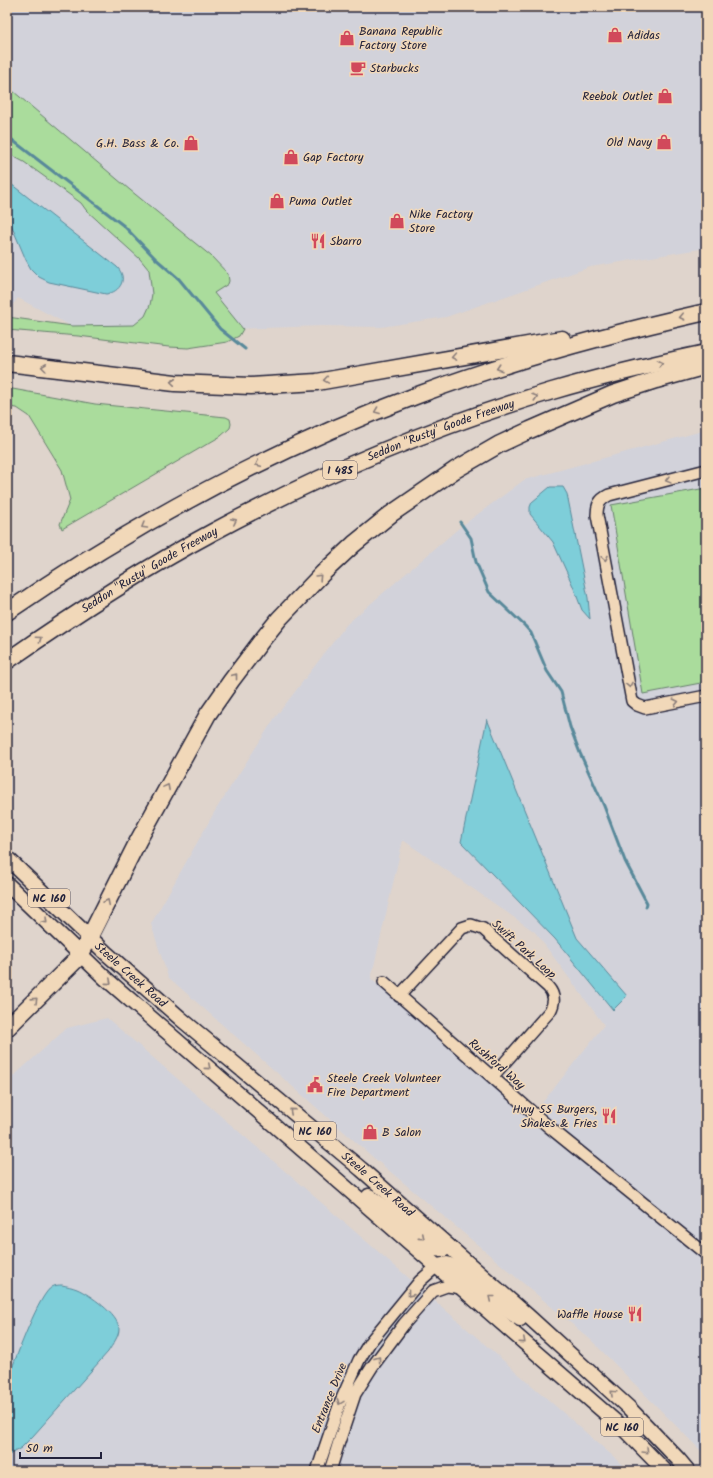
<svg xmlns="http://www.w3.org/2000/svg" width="713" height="1478" viewBox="0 0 713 1478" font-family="Kalam,sans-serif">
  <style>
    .built { fill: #d2d2da; fill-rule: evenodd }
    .green { fill: #aadc9c; stroke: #667f6c }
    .water { fill: #7eced9; stroke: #59899a }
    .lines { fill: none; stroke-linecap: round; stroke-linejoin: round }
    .stream { stroke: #59899a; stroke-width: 3 }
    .minor-casing { stroke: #22223b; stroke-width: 14 }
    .major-casing { stroke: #22223b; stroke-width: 17 }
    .highway-casing { stroke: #22223b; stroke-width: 19 }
    .minor { stroke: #f1d8b9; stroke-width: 11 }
    .major { stroke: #f1d8b9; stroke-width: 14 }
    .highway { stroke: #f1d8b9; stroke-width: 16 }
    .oneway { stroke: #8a7d7a }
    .labels { text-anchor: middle; stroke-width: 3; stroke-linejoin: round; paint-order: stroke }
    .shield { fill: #f1d8b9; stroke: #605961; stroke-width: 1 }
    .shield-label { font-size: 11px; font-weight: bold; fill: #22223b }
    .poi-label { font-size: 12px; fill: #22223b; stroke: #f1d8b9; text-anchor: start }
    .street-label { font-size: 12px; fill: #22223b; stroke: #f1d8b9 }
  </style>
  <rect width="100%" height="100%" fill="#dfd4cc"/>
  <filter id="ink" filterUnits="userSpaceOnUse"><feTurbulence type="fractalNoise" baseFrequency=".025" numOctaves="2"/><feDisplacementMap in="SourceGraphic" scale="8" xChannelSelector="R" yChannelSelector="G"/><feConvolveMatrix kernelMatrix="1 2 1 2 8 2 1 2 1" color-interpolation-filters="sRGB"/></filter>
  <g filter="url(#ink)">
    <path class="built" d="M 7,7 L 706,7 L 706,248 L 590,267 L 446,317 L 381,327 L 322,326 L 86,334 L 18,298 L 15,302 L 7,309 Z
      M 706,430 L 706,1456 L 591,1340 L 374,1158 L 168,977 L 151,924 L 215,811 L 274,719 L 347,624 L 459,528 L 524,480 ZM 403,840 L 535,932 L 604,1025 L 532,1116 L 462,1055 L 371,979 Z
      M 107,1018 L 403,1273 L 630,1471 L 7,1471 L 7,1082 L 67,1028 Z"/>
    <path class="green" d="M 7,86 L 130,190 L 211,256 L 228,274 L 229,281 L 228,284 L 214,293 L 243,329 L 239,336 L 227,342 L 188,348 L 169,347 L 78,336 L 7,330 L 7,317 L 72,326 L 134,325 L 145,316 L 150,305 L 152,294 L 149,270 L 140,259 L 86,210 L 81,203 L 24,162 L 7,153 Z
      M 7,388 L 95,404 L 226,417 L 230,419 L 231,424 L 230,428 L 221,436 L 62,529 L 60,524 L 70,500 L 62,470 L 29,416 L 17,408 L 7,407 Z
      M 706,488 L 706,682 L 643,694 L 611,505 Z"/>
    <path class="water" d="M 7,183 L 11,184 L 117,267 C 128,278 121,292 106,294 L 49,282 L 39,277 L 31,269 L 26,260 L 7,215 Z
      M 550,487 L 563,487 L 567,494 L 588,598 L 590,619 L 582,610 L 573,586 L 553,542 L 530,514 L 530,507 L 532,502 Z
      M 487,719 L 577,938 L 627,996 L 613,1010 L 555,939 L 461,842 Z
      M 62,1285 C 67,1286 72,1287 77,1289 C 89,1294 119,1315 119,1329 C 119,1337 112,1345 108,1352 L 33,1436 L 21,1448 L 7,1456 L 7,1376 L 10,1373 C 17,1356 39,1294 52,1287 C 55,1285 59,1285 62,1285 Z"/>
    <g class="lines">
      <path class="stream" d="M 7,136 L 124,226 L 156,259 L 179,279 L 220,329 L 245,349
        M 460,522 L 471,538 L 476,562 L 489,592 L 525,626 L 531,633 L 547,671 L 561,692 L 570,727 L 580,753 L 604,806 L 625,861 L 647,903 L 646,907"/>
      <defs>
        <path id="minor" d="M 706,470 L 609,495 C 599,500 597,505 597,515 L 632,701 L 637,705 L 645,708 L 706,696
          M 384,982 L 549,1127 L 706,1254
          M 399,996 L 462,928 L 471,925 L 483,929 L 548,987 C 555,995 555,1002 550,1011 L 492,1077
          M 317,1471 L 340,1403 L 359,1360 L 370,1342 L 420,1281 L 437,1266
          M 330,1471 L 339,1442 L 355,1394 L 372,1367 L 404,1324 L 433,1291 L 447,1286 L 462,1288"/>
        <g id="major">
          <path id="s1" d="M 7,858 L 106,953 L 180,1018 L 361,1169 L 528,1316 L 629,1408 L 678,1459 L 688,1471"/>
          <path d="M 7,884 L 105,978 L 625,1430 L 665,1471"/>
          <path d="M 369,1196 L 395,1215 L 435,1249 L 443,1250 L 448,1246"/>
          <path d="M 437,1266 L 447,1264 L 456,1268 L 491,1299 L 520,1319"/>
        </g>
        <g id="highway">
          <path d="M 7,363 L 175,383 L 251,386 L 317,382 L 562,339"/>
          <path d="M 7,612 C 134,524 273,449 418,395 C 512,360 608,334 706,312"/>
          <path id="s2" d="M 7,661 C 73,615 142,570 213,532 C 321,474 435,426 552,391 C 603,376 654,364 706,353"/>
          <path d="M 7,1028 L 80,956 L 138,841 L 208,714 L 231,681 L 262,640 L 279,619 L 323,573 L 354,544 L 391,514 L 455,470 L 500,444 L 530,430 L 613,394 L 656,380 L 706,366"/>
        </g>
      </defs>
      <use href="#minor" class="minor-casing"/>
      <use href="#major" class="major-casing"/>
      <use href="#highway" class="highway-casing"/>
      <use href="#minor" class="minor"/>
      <use href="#major" class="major"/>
      <use href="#highway" class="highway"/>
    </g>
    <defs><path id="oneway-chevron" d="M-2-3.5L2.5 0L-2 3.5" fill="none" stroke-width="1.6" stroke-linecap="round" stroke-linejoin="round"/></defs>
    <g class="oneway">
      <use href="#oneway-chevron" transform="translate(682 317) rotate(167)"/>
      <use href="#oneway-chevron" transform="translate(454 357) rotate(170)"/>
      <use href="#oneway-chevron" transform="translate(660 363) rotate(-14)"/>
      <use href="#oneway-chevron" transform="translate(44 367) rotate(-173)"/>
      <use href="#oneway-chevron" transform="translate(499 368) rotate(162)"/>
      <use href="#oneway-chevron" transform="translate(326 380) rotate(171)"/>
      <use href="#oneway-chevron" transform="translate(173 382) rotate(-174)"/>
      <use href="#oneway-chevron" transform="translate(535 397) rotate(-18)"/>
      <use href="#oneway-chevron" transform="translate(377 411) rotate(159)"/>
      <use href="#oneway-chevron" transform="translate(258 464) rotate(155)"/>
      <use href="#oneway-chevron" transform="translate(668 480) rotate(165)"/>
      <use href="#oneway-chevron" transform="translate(234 521) rotate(-27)"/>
      <use href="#oneway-chevron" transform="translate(144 526) rotate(150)"/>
      <use href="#oneway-chevron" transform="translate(605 558) rotate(79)"/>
      <use href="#oneway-chevron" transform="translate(319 577) rotate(-46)"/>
      <use href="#oneway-chevron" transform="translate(39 639) rotate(-35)"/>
      <use href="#oneway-chevron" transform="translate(235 676) rotate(-52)"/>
      <use href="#oneway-chevron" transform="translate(629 685) rotate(79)"/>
      <use href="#oneway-chevron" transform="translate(676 702) rotate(-12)"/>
      <use href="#oneway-chevron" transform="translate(167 787) rotate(-62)"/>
      <use href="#oneway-chevron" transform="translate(107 902) rotate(-64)"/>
      <use href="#oneway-chevron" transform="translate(45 921) rotate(45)"/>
      <use href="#oneway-chevron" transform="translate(109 982) rotate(41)"/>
      <use href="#oneway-chevron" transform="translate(35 1000) rotate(-44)"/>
      <use href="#oneway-chevron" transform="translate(208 1067) rotate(41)"/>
      <use href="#oneway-chevron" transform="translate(292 1111) rotate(-140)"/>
      <use href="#oneway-chevron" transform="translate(422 1237) rotate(40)"/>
      <use href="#oneway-chevron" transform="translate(410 1294) rotate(129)"/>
      <use href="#oneway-chevron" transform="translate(491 1298) rotate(-141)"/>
      <use href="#oneway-chevron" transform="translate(523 1341) rotate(41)"/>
      <use href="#oneway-chevron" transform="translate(378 1359) rotate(-54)"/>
      <use href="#oneway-chevron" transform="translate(613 1393) rotate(-137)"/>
      <use href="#oneway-chevron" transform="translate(340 1402) rotate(111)"/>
      <use href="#oneway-chevron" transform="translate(646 1451) rotate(46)"/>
    </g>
  </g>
  <defs>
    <symbol id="shop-bare" viewBox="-9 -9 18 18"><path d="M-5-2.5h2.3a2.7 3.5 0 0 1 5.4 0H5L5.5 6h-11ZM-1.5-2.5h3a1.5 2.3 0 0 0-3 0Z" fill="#d1495b" stroke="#f1d8b9" stroke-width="2.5" paint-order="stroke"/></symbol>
    <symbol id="cafe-bare" viewBox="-9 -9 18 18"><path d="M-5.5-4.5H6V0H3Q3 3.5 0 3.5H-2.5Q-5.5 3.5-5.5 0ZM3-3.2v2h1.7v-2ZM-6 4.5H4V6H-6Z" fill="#d1495b" stroke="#f1d8b9" stroke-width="2.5" paint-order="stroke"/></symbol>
    <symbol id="restaurant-bare" viewBox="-9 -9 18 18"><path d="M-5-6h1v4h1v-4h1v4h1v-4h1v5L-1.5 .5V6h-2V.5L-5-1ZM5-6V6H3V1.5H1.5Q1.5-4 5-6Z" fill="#d1495b" stroke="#f1d8b9" stroke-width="2.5" paint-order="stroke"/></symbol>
    <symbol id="civic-bare" viewBox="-9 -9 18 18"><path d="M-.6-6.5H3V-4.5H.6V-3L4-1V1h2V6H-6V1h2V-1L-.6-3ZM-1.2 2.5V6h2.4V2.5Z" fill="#d1495b" stroke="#f1d8b9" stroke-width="2.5" paint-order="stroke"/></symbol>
  </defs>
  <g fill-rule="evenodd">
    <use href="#shop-bare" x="604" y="24" width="22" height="22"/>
    <use href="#shop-bare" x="336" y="27" width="22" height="22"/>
    <use href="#cafe-bare" x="347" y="57" width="22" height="22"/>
    <use href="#shop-bare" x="654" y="85" width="22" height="22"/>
    <use href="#shop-bare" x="653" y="131" width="22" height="22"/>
    <use href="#shop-bare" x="180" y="132" width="22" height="22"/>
    <use href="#shop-bare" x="280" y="146" width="22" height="22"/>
    <use href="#shop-bare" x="266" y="190" width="22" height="22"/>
    <use href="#shop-bare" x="386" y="210" width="22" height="22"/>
    <use href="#restaurant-bare" x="307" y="230" width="22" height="22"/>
    <use href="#civic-bare" x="304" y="1074" width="22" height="22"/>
    <use href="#restaurant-bare" x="598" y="1105" width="22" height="22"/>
    <use href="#shop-bare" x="359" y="1121" width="22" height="22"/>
    <use href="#restaurant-bare" x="624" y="1303" width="22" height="22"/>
  </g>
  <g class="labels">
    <g class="shield">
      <rect x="323" y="461" width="34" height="18" rx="3"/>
      <rect x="28" y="889" width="42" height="18" rx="3"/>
      <rect x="294" y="1122" width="42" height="18" rx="3"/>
      <rect x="601" y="1418" width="42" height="18" rx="3"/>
    </g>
    <g class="shield-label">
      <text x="340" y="474">I 485</text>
      <text x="49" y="902">NC 160</text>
      <text x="315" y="1135">NC 160</text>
      <text x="622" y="1431">NC 160</text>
    </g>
    <g class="poi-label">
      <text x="359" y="35">Banana Republic<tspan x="359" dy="14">Factory Store</tspan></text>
      <text x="627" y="39">Adidas</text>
      <text x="370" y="72">Starbucks</text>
      <text x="653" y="100" text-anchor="end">Reebok Outlet</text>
      <text x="652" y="146" text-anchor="end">Old Navy</text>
      <text x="179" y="147" text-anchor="end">G.H. Bass &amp; Co.</text>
      <text x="303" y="161">Gap Factory</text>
      <text x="289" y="205">Puma Outlet</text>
      <text x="409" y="218">Nike Factory<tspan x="409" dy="14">Store</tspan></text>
      <text x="330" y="245">Sbarro</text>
      <text x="327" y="1082">Steele Creek Volunteer<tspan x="327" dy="14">Fire Department</tspan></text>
      <text x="597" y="1113" text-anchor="end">Hwy 55 Burgers,<tspan x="597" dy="14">Shakes &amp; Fries</tspan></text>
      <text x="382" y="1136">B Salon</text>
      <text x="623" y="1318" text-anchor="end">Waffle House</text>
    </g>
    <g class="street-label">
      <text dy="4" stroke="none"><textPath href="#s2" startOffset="493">Seddon "Rusty" Goode Freeway</textPath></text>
      <text dy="4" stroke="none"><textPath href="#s2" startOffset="169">Seddon "Rusty" Goode Freeway</textPath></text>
      <text transform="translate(524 949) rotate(42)" y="4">Swift Park Loop</text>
      <text dy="4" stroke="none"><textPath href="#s1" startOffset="170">Steele Creek Road</textPath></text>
      <text transform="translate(497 1064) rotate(41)" y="4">Rushford Way</text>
      <text dy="4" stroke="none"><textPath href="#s1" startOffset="494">Steele Creek Road</textPath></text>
      <text transform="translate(329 1398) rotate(-68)" y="4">Entrance Drive</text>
    </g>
  </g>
  <rect width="713" height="1478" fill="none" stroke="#f1d8b9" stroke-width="24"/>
  <rect x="12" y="12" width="689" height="1454" fill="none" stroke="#22223b" stroke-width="1.5" filter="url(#ink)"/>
  <path d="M20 1452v6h81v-6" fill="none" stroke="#22223b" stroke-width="2"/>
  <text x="26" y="1452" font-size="12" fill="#22223b" stroke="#f1d8b9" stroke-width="3" paint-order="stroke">50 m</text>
</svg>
